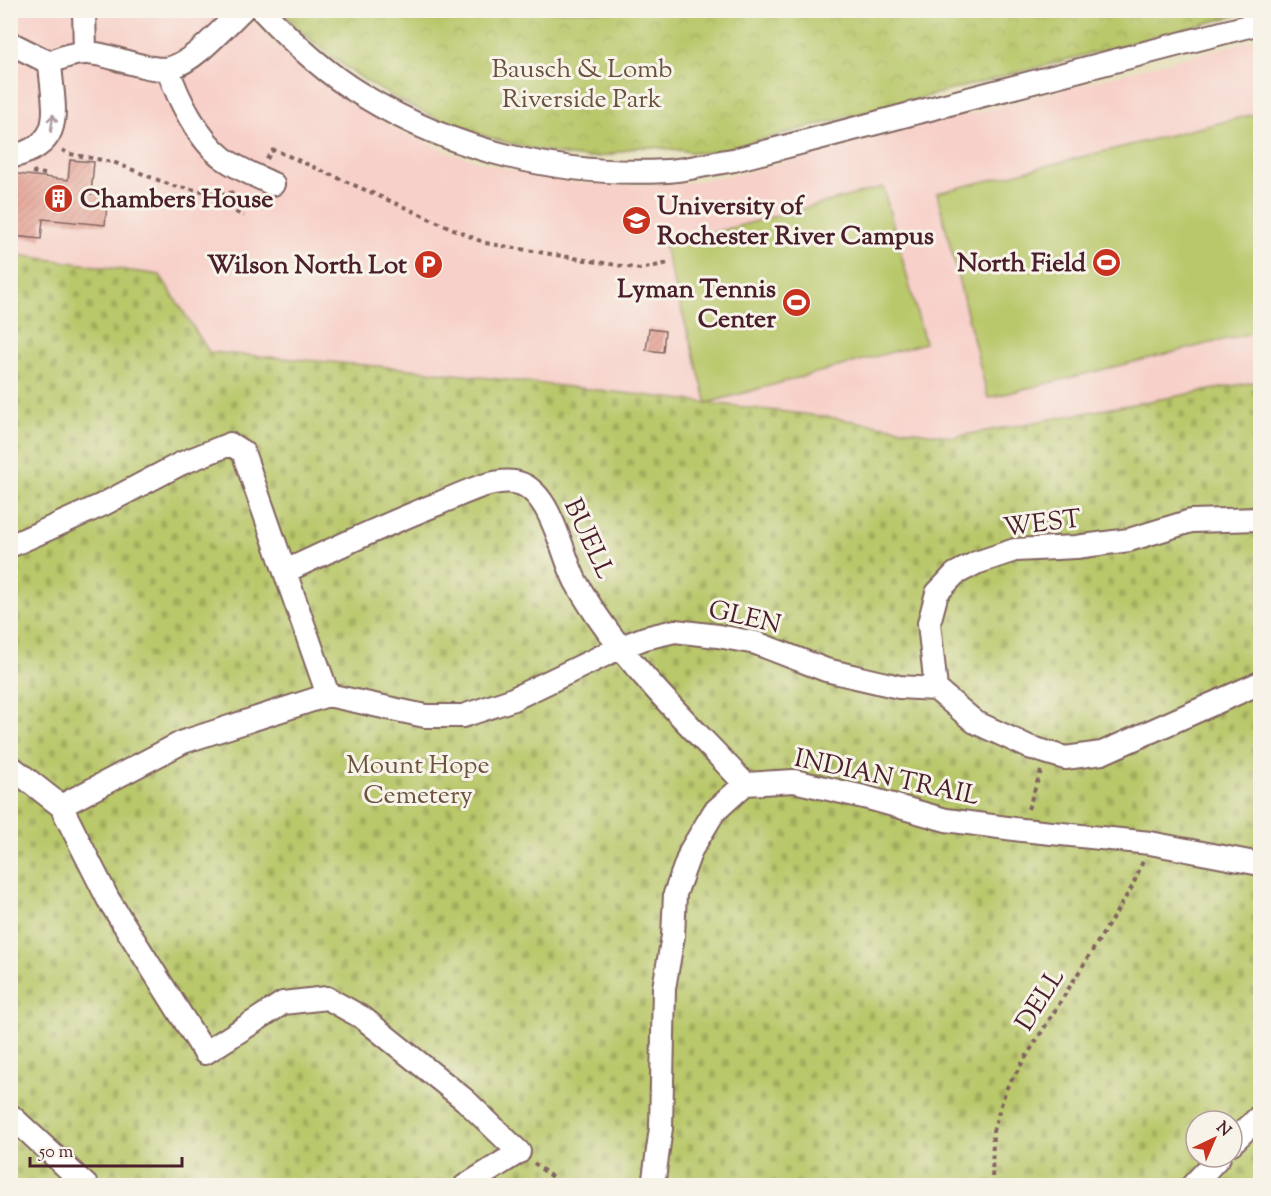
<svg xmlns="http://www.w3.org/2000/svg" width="1271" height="1196" viewBox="0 0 1271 1196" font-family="'Sorts Mill Goudy',serif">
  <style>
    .built { fill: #f7d0c9 }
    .cemetery { fill: url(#cemetery-stones); stroke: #82744a; stroke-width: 1.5; fill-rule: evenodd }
    .park { fill: url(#park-crowns); stroke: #82744a; stroke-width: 1.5 }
    .pitch { fill: #b9c86a; stroke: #82744a; stroke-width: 1.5 }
    .building { fill: url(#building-hatch) }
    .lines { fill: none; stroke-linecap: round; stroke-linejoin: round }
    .minor-casing { stroke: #816360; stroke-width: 26 }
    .path { stroke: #816360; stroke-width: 4; stroke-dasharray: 4.5 4.5; stroke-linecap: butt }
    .minor { stroke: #fff; stroke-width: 22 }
    .oneway { stroke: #ae9aa0 }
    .labels { text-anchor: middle; stroke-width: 6; stroke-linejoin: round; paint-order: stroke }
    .park-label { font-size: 26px; fill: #6b523e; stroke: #f7f3e8 }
    .poi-label { font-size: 26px; font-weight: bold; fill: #4a1f2b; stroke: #f7f3e8; text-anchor: end }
    .street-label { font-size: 26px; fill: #4a1f2b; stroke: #f7f3e8 }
  </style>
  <defs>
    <pattern id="cemetery-stones" width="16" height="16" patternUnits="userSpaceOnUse" patternTransform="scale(1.5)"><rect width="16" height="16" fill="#b9c86a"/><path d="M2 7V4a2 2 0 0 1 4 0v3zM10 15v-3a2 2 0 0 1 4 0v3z" fill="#a1ab5c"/></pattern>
    <pattern id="park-crowns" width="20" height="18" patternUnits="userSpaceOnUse" patternTransform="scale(1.5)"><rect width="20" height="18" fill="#b9c86a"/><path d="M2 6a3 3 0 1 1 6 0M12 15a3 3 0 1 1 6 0" fill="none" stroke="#a1ab5c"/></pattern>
    <pattern id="building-hatch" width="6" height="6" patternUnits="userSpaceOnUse" patternTransform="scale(1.5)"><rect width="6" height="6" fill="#e18e80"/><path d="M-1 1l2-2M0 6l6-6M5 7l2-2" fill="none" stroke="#b87369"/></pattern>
  </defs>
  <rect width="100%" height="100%" fill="#f7f3e8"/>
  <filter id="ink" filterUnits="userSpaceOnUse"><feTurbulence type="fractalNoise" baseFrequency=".0167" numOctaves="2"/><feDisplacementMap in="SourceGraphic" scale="12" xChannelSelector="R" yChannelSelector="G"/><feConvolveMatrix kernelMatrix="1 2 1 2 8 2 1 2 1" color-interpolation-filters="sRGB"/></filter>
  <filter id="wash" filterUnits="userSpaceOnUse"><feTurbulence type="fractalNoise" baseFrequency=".008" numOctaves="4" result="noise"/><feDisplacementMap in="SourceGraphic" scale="24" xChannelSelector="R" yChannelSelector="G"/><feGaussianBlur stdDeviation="1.35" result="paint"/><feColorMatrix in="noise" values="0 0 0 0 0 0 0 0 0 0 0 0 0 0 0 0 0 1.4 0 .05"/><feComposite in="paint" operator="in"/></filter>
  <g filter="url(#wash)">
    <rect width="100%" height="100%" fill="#e8e2c1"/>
    <path class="built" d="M 11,11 L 244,11 L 271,40 L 309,73 L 353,105 L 400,131 L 451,153 L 510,170 L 570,182 L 629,185 L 686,183 L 742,173 L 1260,38 L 1260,383 L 953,437 L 828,417 L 669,398 L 400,368 L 209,352 L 160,275 L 11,254 Z"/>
    <path class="cemetery" d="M 11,254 L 160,275 L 209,352 L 400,368 L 669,398 L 828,417 L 953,437 L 1260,381 L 1260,1185 L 11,1186 ZM 1196,1121 L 1232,1121 L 1232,1157 L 1196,1157 Z"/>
    <path class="park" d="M 281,11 L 1253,11 L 745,144 C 731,147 714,153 700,153 C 680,151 661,146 641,147 C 626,148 612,156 597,157 C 577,159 553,153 533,149 C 439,128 348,82 281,11 Z"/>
    <path class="pitch" d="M 1259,113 L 1260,331 L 988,398 L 937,193 Z
      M 883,187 L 925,343 L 707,403 L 664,246 Z"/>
    <g id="blocks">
      <path class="building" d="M 70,160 L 94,162 L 91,194 L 108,196 L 105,225 L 43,219 L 41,239 L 13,236 L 16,201 L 10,200 L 10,173 L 68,180 Z
        M 649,329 L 665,331 L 663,352 L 646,350 Z"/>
    </g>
  </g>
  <g filter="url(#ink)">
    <use href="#blocks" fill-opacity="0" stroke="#816360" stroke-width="1.5"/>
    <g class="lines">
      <defs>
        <path id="minor" d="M 84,10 L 85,52
          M 262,10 C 292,42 325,73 362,95 C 453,151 561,177 667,171 C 689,170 712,163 734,160 L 1260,23
          M 10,43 L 50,63
          M 50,63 C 89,43 105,58 143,66 C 151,68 162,70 170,68 C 195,61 223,28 242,10
          M 168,69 C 178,99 198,139 223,158 C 238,169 256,176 273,184
          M 10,157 C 68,144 53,110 50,63
          M 10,546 L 102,505 L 180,464 L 230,444 L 243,452 L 328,695 L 425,716 L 463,716 L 511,700 L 619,648 L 645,638 L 675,631 L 718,636 L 756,643 L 826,670 L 899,687 L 936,689 L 975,722 L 1029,747 L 1065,758 L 1102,753 L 1260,683
          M 286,571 C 337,547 388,523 440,503 C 462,494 490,479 514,482 C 551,487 561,554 576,582 C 619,659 686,720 745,784
          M 936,689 L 929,623 L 937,593 L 955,574 L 976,563 L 1015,550 L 1076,547 L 1129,540 L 1191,521 L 1260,519
          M 10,766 L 61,806 L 108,899 L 205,1053 L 283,1003 L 327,998 L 363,1018 L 465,1100 L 519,1152 L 465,1186
          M 61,806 L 183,742 L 328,695
          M 10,1115 L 87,1186
          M 1232,1143 L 1260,1116
          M 653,1186 L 661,1128 L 664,988 L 673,936 L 675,894 L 691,850 L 714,812 L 745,784 L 794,781 L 868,798 L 946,820 L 1022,830 L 1150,843 L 1260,864
          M 1192,1186 L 1219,1157"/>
      </defs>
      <use href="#minor" class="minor-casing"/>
      <path class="path" d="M 62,150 L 70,154 L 113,162 L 173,186 L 220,194 C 226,206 232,211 244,216
        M 267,159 L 271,151 L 275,150 L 485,243 L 640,269 L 669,263
        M 32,172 L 45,174
        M 220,194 L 237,192
        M 1028,809 L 1041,771
        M 534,1163 L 563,1186
        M 992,1186 L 993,1131 L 1006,1089 L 1132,887 L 1143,861"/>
      <use href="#minor" class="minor"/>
    </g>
    <defs><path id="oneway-shaft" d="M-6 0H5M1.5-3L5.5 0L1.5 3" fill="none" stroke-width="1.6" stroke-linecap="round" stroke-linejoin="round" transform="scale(1.5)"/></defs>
    <use class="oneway" href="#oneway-shaft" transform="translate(52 123) rotate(-82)"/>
  </g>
  <defs>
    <symbol id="building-disc" viewBox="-11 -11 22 22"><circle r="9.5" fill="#c8321e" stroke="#f7f3e8"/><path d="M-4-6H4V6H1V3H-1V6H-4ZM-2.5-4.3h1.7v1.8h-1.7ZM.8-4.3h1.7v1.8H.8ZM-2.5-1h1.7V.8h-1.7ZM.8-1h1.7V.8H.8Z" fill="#fff"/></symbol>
    <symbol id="university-disc" viewBox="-11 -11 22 22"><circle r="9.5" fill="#c8321e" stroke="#f7f3e8"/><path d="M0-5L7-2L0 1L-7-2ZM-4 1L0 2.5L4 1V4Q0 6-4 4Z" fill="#fff"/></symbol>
    <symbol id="stadium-disc" viewBox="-11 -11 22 22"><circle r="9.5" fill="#c8321e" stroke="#f7f3e8"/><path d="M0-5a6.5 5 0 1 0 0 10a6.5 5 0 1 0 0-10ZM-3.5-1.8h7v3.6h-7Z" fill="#fff"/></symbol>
    <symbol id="parking-disc" viewBox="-11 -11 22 22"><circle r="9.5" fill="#c8321e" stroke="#f7f3e8"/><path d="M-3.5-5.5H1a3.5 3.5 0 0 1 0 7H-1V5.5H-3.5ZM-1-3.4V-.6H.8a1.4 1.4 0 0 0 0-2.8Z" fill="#fff"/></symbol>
  </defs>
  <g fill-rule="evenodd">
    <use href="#building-disc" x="42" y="182" width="33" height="33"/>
    <use href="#university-disc" x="620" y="204" width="33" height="33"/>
    <use href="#stadium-disc" x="1090" y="246" width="33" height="33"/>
    <use href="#parking-disc" x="412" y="248" width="33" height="33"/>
    <use href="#stadium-disc" x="780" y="286" width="33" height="33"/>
  </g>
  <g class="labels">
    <g class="park-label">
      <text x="582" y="77">Bausch &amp; Lomb<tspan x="582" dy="30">Riverside Park</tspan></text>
      <text x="418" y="773">Mount Hope<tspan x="418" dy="30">Cemetery</tspan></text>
    </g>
    <g class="poi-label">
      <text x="80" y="207" text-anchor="start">Chambers House</text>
      <text x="657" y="214" text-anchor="start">University of<tspan x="657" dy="30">Rochester River Campus</tspan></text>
      <text x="1086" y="271">North Field</text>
      <text x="407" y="273">Wilson North Lot</text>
      <text x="776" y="297">Lyman Tennis<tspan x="776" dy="30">Center</tspan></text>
    </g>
    <g class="street-label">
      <text transform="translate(1042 522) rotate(-7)" y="9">WEST</text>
      <text transform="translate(590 538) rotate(65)" y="9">BUELL</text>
      <text transform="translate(745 616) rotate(13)" y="9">GLEN</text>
      <text transform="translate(887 776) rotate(12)" y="9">INDIAN TRAIL</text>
      <text transform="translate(1039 999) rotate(-58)" y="9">DELL</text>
    </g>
  </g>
  <rect width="1271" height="1196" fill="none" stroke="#f7f3e8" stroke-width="36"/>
  <g transform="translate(1214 1139) rotate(44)"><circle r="28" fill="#f7f3e8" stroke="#b29e9c" stroke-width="1.5"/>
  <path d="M0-4.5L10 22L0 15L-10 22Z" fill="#c8321e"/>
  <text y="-9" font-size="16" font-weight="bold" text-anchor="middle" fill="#4a1f2b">N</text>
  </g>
  <path d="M30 1157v9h152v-9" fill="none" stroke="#4a1f2b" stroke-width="3"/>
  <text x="39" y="1157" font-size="18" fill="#4a1f2b" stroke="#f7f3e8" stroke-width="4.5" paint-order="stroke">50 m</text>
</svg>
